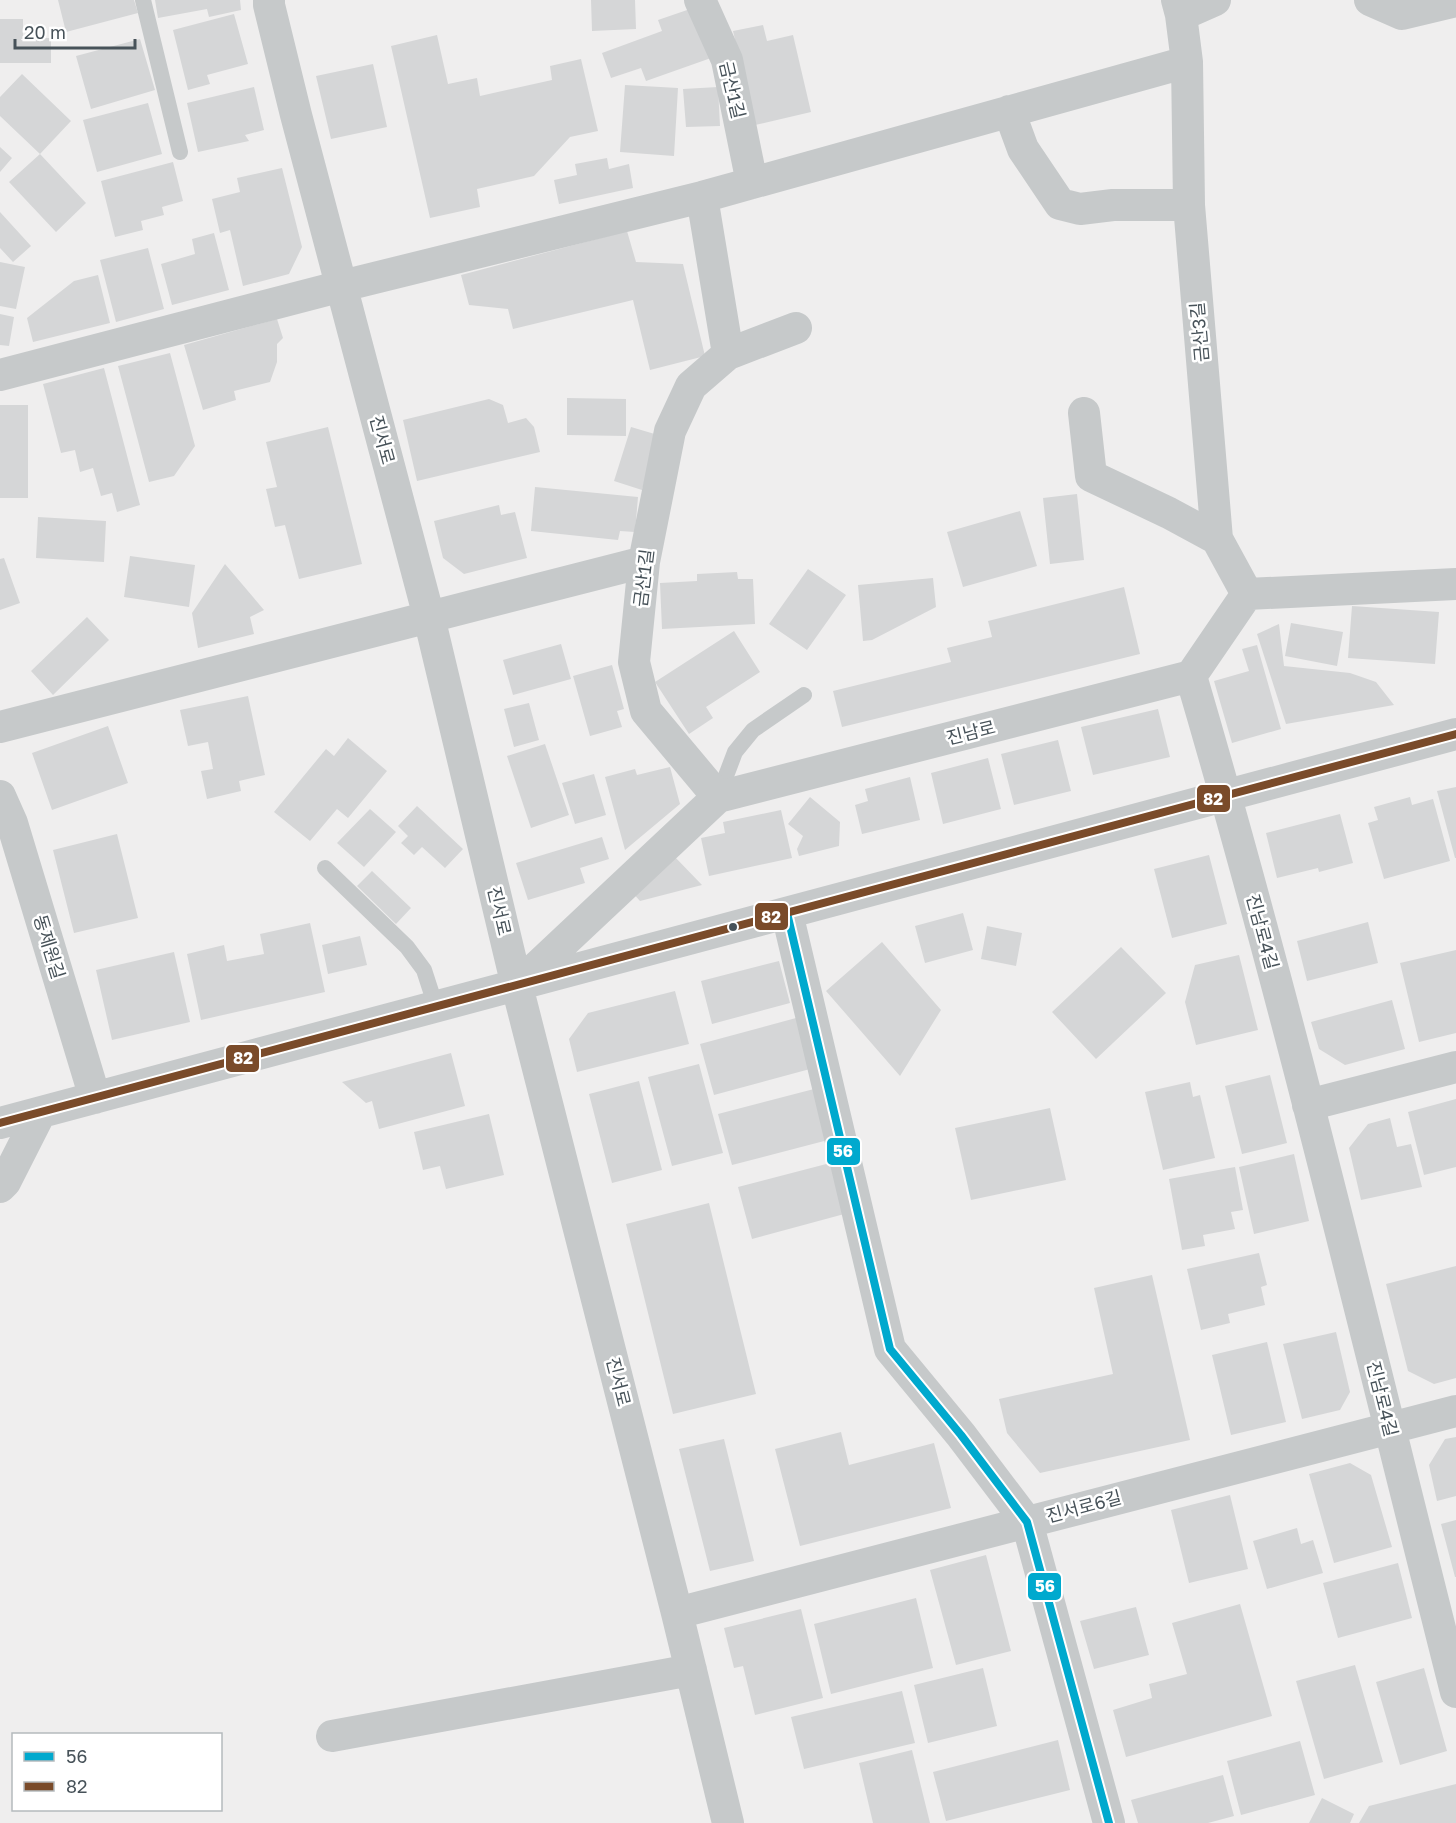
<svg xmlns="http://www.w3.org/2000/svg" width="1456" height="1823" viewBox="0 0 1456 1823" font-family="'Golos Text','Noto Sans KR',sans-serif">
  <style>
    .building { fill: #d5d6d7 }
    .lines { fill: none; stroke-linecap: round; stroke-linejoin: round }
    .lane { stroke: #c6c9ca; stroke-width: 16 }
    .street { stroke: #c6c9ca; stroke-width: 32 }
    .bus-1-casing { stroke: #fff; stroke-width: 12 }
    .bus-2-casing { stroke: #fff; stroke-width: 12 }
    .bus-1 { stroke: #00a9ce; stroke-width: 8 }
    .bus-2 { stroke: #7a4b2a; stroke-width: 8 }
    .bus-dot { fill: #475259; stroke: #fff; stroke-width: 2 }
    .labels { text-anchor: middle; stroke-width: 5; stroke-linejoin: round; paint-order: stroke }
    .street-label { font-size: 18px; fill: #475259; stroke: #fff }
    .line-badge { stroke: #fff; stroke-width: 2 }
    .badge-label { font-size: 16px; text-anchor: middle; font-weight: bold; fill: #fff }
  </style>
  <rect width="100%" height="100%" fill="#efeeee"/>
  <path class="building" d="M 58,0 L 134,0 L 138,13 L 66,32 Z
    M 155,0 L 240,0 L 241,10 L 209,17 L 207,9 L 158,18 Z
    M 591,0 L 635,0 L 636,29 L 592,31 Z
    M 693,8 L 711,58 L 646,81 L 641,68 L 611,78 L 602,53 L 662,31 L 658,20 Z
    M 234,14 L 248,64 L 207,75 L 210,84 L 188,90 L 173,30 Z
    M 0,19 L 23,19 L 23,38 L 51,38 L 51,63 L 0,63 Z
    M 763,25 L 767,41 L 793,35 L 811,112 L 755,125 L 733,31 Z
    M 437,35 L 448,84 L 477,78 L 480,96 L 552,80 L 550,66 L 581,59 L 598,131 L 570,137 L 534,176 L 477,189 L 480,207 L 430,218 L 391,46 Z
    M 140,39 L 155,90 L 91,109 L 76,56 Z
    M 373,64 L 387,127 L 331,139 L 316,76 Z
    M 22,74 L 71,121 L 40,154 L 0,116 L 0,97 Z
    M 625,85 L 678,88 L 674,156 L 620,152 Z
    M 254,87 L 264,130 L 245,135 L 249,141 L 198,152 L 187,103 Z
    M 718,87 L 720,126 L 686,127 L 683,89 Z
    M 148,103 L 162,154 L 97,172 L 83,120 Z
    M 0,147 L 12,158 L 0,172 Z
    M 40,154 L 86,203 L 56,232 L 9,182 Z
    M 607,158 L 609,169 L 629,164 L 633,188 L 559,204 L 554,180 L 577,175 L 575,164 Z
    M 173,162 L 183,201 L 162,207 L 164,215 L 141,221 L 143,230 L 115,237 L 101,181 Z
    M 282,168 L 302,247 L 289,274 L 243,286 L 230,230 L 220,233 L 212,199 L 240,192 L 237,178 Z
    M 0,212 L 31,246 L 13,262 L 0,248 Z
    M 627,231 L 636,262 L 683,264 L 705,356 L 650,370 L 633,300 L 513,329 L 508,309 L 469,305 L 461,275 Z
    M 214,233 L 229,290 L 172,305 L 161,264 L 195,254 L 192,239 Z
    M 148,248 L 164,309 L 116,322 L 100,260 Z
    M 0,262 L 25,267 L 16,309 L 0,306 Z
    M 98,275 L 110,323 L 33,342 L 27,318 L 74,281 Z
    M 0,314 L 14,317 L 9,346 L 0,345 Z
    M 277,319 L 283,338 L 277,344 L 277,362 L 270,382 L 234,391 L 236,400 L 203,410 L 184,345 Z
    M 170,353 L 195,446 L 174,476 L 149,482 L 118,366 Z
    M 104,368 L 140,505 L 117,512 L 112,493 L 101,496 L 93,468 L 80,472 L 75,450 L 61,453 L 43,384 Z
    M 567,398 L 626,399 L 626,436 L 567,435 Z
    M 489,399 L 503,405 L 508,423 L 526,418 L 534,427 L 540,452 L 417,481 L 403,420 Z
    M 0,405 L 28,405 L 28,498 L 0,498 Z
    M 328,427 L 362,564 L 299,579 L 285,525 L 275,527 L 266,489 L 277,487 L 266,442 Z
    M 631,427 L 658,435 L 642,490 L 614,481 Z
    M 535,487 L 638,497 L 635,532 L 620,531 L 618,540 L 531,531 Z
    M 1077,494 L 1084,560 L 1050,564 L 1043,498 Z
    M 499,505 L 501,515 L 515,512 L 527,558 L 464,574 L 443,558 L 434,521 Z
    M 1020,511 L 1037,566 L 963,587 L 947,532 Z
    M 38,517 L 106,521 L 104,562 L 36,558 Z
    M 130,556 L 195,565 L 189,607 L 124,597 Z
    M 4,558 L 20,603 L 0,610 L 0,559 Z
    M 225,564 L 264,610 L 250,617 L 254,634 L 198,648 L 192,613 Z
    M 808,569 L 846,595 L 807,650 L 769,624 Z
    M 737,572 L 738,579 L 753,579 L 755,624 L 662,629 L 660,583 L 697,581 L 697,574 Z
    M 933,578 L 936,607 L 872,640 L 863,641 L 858,585 Z
    M 1124,587 L 1140,654 L 842,727 L 833,691 L 951,662 L 947,648 L 992,637 L 988,621 Z
    M 1352,606 L 1439,612 L 1435,664 L 1348,658 Z
    M 87,617 L 109,640 L 53,695 L 31,671 Z
    M 1291,623 L 1343,632 L 1337,666 L 1285,656 Z
    M 1279,624 L 1284,666 L 1350,673 L 1376,682 L 1394,705 L 1286,724 L 1257,634 Z
    M 734,631 L 760,672 L 706,707 L 713,718 L 689,734 L 655,682 Z
    M 561,644 L 571,679 L 513,695 L 503,660 Z
    M 1257,645 L 1281,729 L 1232,743 L 1214,681 L 1249,671 L 1242,649 Z
    M 612,665 L 624,709 L 617,711 L 622,727 L 590,736 L 573,676 Z
    M 248,696 L 265,775 L 239,781 L 241,791 L 207,799 L 201,771 L 213,769 L 208,742 L 188,746 L 180,710 Z
    M 529,703 L 539,740 L 514,747 L 504,709 Z
    M 1158,709 L 1170,757 L 1093,775 L 1081,727 Z
    M 108,726 L 128,783 L 52,810 L 32,753 Z
    M 348,738 L 387,771 L 348,818 L 337,809 L 310,841 L 274,812 L 326,749 L 334,756 Z
    M 1058,740 L 1071,791 L 1014,805 L 1001,754 Z
    M 545,744 L 569,815 L 531,828 L 507,756 Z
    M 988,758 L 1001,809 L 943,824 L 931,773 Z
    M 670,767 L 680,804 L 625,850 L 605,777 L 635,769 L 637,775 Z
    M 594,774 L 606,815 L 575,824 L 562,783 Z
    M 910,777 L 920,820 L 862,834 L 855,805 L 868,801 L 865,789 Z
    M 1456,787 L 1456,858 L 1455,858 L 1437,791 Z
    M 810,797 L 840,822 L 839,846 L 799,856 L 797,849 L 803,836 L 788,824 Z
    M 1410,797 L 1412,805 L 1433,799 L 1450,861 L 1384,879 L 1368,823 L 1378,820 L 1374,807 Z
    M 417,806 L 463,849 L 445,868 L 422,847 L 414,855 L 401,843 L 408,836 L 398,826 Z
    M 370,809 L 396,832 L 364,867 L 337,843 Z
    M 781,810 L 792,858 L 709,876 L 701,838 L 725,833 L 723,822 Z
    M 1340,814 L 1353,863 L 1319,872 L 1318,868 L 1277,878 L 1266,833 Z
    M 117,834 L 138,918 L 74,933 L 53,850 Z
    M 602,837 L 609,859 L 580,868 L 585,883 L 528,900 L 516,863 Z
    M 673,855 L 702,885 L 640,901 L 631,891 Z
    M 1209,855 L 1227,924 L 1172,938 L 1154,869 Z
    M 372,871 L 411,908 L 396,924 L 357,886 Z
    M 963,913 L 973,950 L 925,963 L 915,926 Z
    M 1368,922 L 1378,963 L 1307,981 L 1297,941 Z
    M 310,923 L 325,992 L 201,1020 L 187,954 L 224,945 L 227,961 L 264,954 L 260,934 Z
    M 987,926 L 1022,933 L 1016,966 L 981,959 Z
    M 360,936 L 367,965 L 328,974 L 322,945 Z
    M 882,942 L 941,1010 L 900,1076 L 826,991 Z
    M 1121,947 L 1166,993 L 1096,1059 L 1052,1012 Z
    M 1456,950 L 1456,1033 L 1419,1042 L 1400,963 Z
    M 174,952 L 190,1022 L 112,1040 L 96,970 Z
    M 1239,955 L 1258,1030 L 1196,1045 L 1185,1002 L 1195,965 Z
    M 779,961 L 790,1003 L 712,1024 L 701,981 Z
    M 675,991 L 689,1044 L 577,1072 L 569,1039 L 588,1013 Z
    M 1392,1000 L 1405,1049 L 1345,1065 L 1319,1049 L 1311,1022 Z
    M 796,1018 L 810,1069 L 714,1095 L 700,1044 Z
    M 451,1053 L 465,1106 L 379,1129 L 372,1101 L 366,1103 L 342,1082 Z
    M 699,1064 L 723,1153 L 672,1166 L 648,1077 Z
    M 1270,1075 L 1287,1143 L 1242,1154 L 1225,1086 Z
    M 639,1081 L 662,1170 L 612,1183 L 589,1094 Z
    M 1190,1082 L 1193,1097 L 1200,1095 L 1215,1158 L 1163,1170 L 1145,1092 Z
    M 814,1089 L 828,1140 L 732,1165 L 718,1114 Z
    M 1456,1099 L 1456,1167 L 1424,1175 L 1408,1112 Z
    M 1050,1108 L 1066,1180 L 971,1200 L 955,1128 Z
    M 489,1114 L 504,1175 L 446,1189 L 440,1166 L 423,1170 L 414,1132 Z
    M 1390,1118 L 1397,1147 L 1411,1144 L 1422,1187 L 1361,1200 L 1349,1148 L 1368,1124 Z
    M 1294,1154 L 1309,1221 L 1254,1234 L 1239,1167 Z
    M 834,1162 L 848,1213 L 752,1239 L 738,1187 Z
    M 1235,1167 L 1243,1210 L 1231,1212 L 1235,1229 L 1203,1235 L 1205,1246 L 1182,1250 L 1169,1179 Z
    M 709,1203 L 756,1394 L 673,1414 L 626,1224 Z
    M 1259,1253 L 1267,1285 L 1261,1287 L 1265,1305 L 1228,1314 L 1230,1323 L 1201,1330 L 1187,1269 Z
    M 1456,1266 L 1456,1378 L 1434,1384 L 1408,1371 L 1386,1284 Z
    M 1152,1275 L 1190,1440 L 1040,1473 L 1007,1433 L 999,1399 L 1113,1374 L 1094,1288 Z
    M 1336,1332 L 1350,1392 L 1340,1410 L 1302,1419 L 1283,1344 Z
    M 1267,1342 L 1286,1422 L 1231,1435 L 1212,1355 Z
    M 841,1432 L 849,1465 L 934,1443 L 951,1508 L 800,1546 L 775,1449 Z
    M 1456,1437 L 1456,1496 L 1437,1501 L 1429,1465 L 1445,1439 Z
    M 724,1439 L 754,1561 L 710,1571 L 679,1449 Z
    M 1350,1463 L 1371,1475 L 1392,1547 L 1334,1563 L 1309,1474 Z
    M 1230,1495 L 1248,1569 L 1189,1583 L 1171,1510 Z
    M 1456,1520 L 1456,1577 L 1455,1577 L 1441,1524 Z
    M 1297,1528 L 1301,1544 L 1313,1540 L 1323,1573 L 1267,1589 L 1253,1541 Z
    M 986,1555 L 1011,1651 L 956,1665 L 930,1570 Z
    M 1398,1563 L 1412,1618 L 1338,1638 L 1323,1583 Z
    M 916,1598 L 933,1668 L 831,1694 L 814,1624 Z
    M 1240,1604 L 1272,1716 L 1126,1757 L 1113,1710 L 1152,1698 L 1149,1684 L 1187,1674 L 1172,1623 Z
    M 1136,1607 L 1149,1655 L 1094,1669 L 1080,1621 Z
    M 801,1609 L 823,1698 L 755,1715 L 743,1666 L 734,1668 L 724,1628 Z
    M 1355,1665 L 1383,1762 L 1324,1779 L 1296,1681 Z
    M 983,1668 L 997,1726 L 928,1743 L 914,1685 Z
    M 1424,1668 L 1447,1751 L 1400,1765 L 1376,1682 Z
    M 902,1691 L 915,1743 L 804,1769 L 791,1717 Z
    M 1058,1740 L 1070,1790 L 946,1821 L 933,1772 Z
    M 1300,1741 L 1315,1795 L 1241,1815 L 1227,1761 Z
    M 912,1750 L 930,1823 L 873,1823 L 859,1763 Z
    M 1223,1775 L 1234,1816 L 1208,1823 L 1138,1823 L 1131,1800 Z
    M 1456,1784 L 1456,1823 L 1359,1823 L 1369,1806 Z
    M 1322,1798 L 1354,1814 L 1350,1823 L 1309,1823 Z"/>
  <g class="lines">
    <path class="lane" d="M 143,0 L 180,152
      M 718,797 L 735,752 L 753,730 L 804,695
      M 325,868 L 407,947 L 424,970 L 436,1007"/>
    <path class="street" d="M 269,0 L 269,5 L 296,115 L 429,617 L 517,986 L 677,1613 L 728,1823
      M 700,0 L 727,60 L 752,183
      M 1177,0 L 1181,15 L 1187,62 L 1189,205 L 1217,539 L 1247,594
      M 1370,0 L 1402,14 L 1456,1
      M 1181,15 L 1215,0
      M 1009,111 L 1023,149 L 1060,204 L 1080,209 L 1113,205 L 1189,205
      M 702,197 L 728,354
      M 0,375 L 342,286 L 702,197 L 1187,62
      M 1084,413 L 1091,476 L 1169,513 L 1217,539
      M 1191,676 C 1290,1012 1370,1353 1456,1692
      M 0,727 L 644,562
      M 0,796 L 12,823 L 95,1098
      M 718,797 L 646,711 L 634,662 L 644,562 L 670,431 L 691,386 L 728,354 L 796,328
      M 787,913 L 890,1349 L 961,1435 L 1027,1522 L 1109,1823
      M 520,983 L 718,797 L 1191,676 L 1247,594 L 1456,584
      M 1308,1105 L 1456,1067
      M 0,1123 L 1456,734
      M 0,1187 L 5,1182 L 40,1113
      M 677,1613 L 1456,1411
      M 332,1736 L 691,1670"/>
    <defs>
      <path id="bus-1" d="M 787,913 L 890,1349 L 961,1435 L 1027,1522 L 1109,1823"/>
      <path id="bus-2" d="M 0,1123 L 1456,734"/>
    </defs>
    <use href="#bus-1" class="bus-1-casing"/>
    <use href="#bus-2" class="bus-2-casing"/>
    <use href="#bus-1" class="bus-1"/>
    <use href="#bus-2" class="bus-2"/>
  </g>
  <circle class="bus-dot" cx="733" cy="927" r="5"/>
  <g class="labels">
    <g class="street-label">
      <text transform="translate(732 90) rotate(77)" y="6">금산1길</text>
      <text transform="translate(1200 332) rotate(-95)" y="6">금산3길</text>
      <text transform="translate(382 440) rotate(75)" y="6">진서로</text>
      <text transform="translate(644 578) rotate(-83)" y="6">금산1길</text>
      <text transform="translate(971 733) rotate(-14)" y="6">진남로</text>
      <text transform="translate(499 911) rotate(77)" y="6">진서로</text>
      <text transform="translate(1262 932) rotate(75)" y="6">진남로4길</text>
      <text transform="translate(49 947) rotate(73)" y="6">동제원길</text>
      <text transform="translate(618 1382) rotate(76)" y="6">진서로</text>
      <text transform="translate(1382 1399) rotate(76)" y="6">진남로4길</text>
      <text transform="translate(1084 1507) rotate(-15)" y="6">진서로6길</text>
    </g>
  </g>
  <g class="line-badge">
    <rect x="1196" y="784" width="35" height="29" rx="6" fill="#7a4b2a"/>
    <rect x="754" y="902" width="35" height="29" rx="6" fill="#7a4b2a"/>
    <rect x="225" y="1044" width="35" height="29" rx="6" fill="#7a4b2a"/>
    <rect x="826" y="1137" width="35" height="29" rx="6" fill="#00a9ce"/>
    <rect x="1027" y="1572" width="35" height="29" rx="6" fill="#00a9ce"/>
  </g>
  <g class="badge-label">
    <text x="1213" y="805">82</text>
    <text x="771" y="923">82</text>
    <text x="243" y="1064">82</text>
    <text x="843" y="1157">56</text>
    <text x="1045" y="1592">56</text>
  </g>
  <rect x="12" y="1733" width="210" height="78" fill="#ffffff" stroke="#b5babd" stroke-width="1.5"/>
  <rect x="24" y="1752" width="30" height="9" fill="#00a9ce" stroke="#b5babd" stroke-width="1.5"/>
  <text x="66" y="1763" font-size="18" fill="#475259">56</text>
  <rect x="24" y="1782" width="30" height="9" fill="#7a4b2a" stroke="#b5babd" stroke-width="1.5"/>
  <text x="66" y="1793" font-size="18" fill="#475259">82</text>
  <path d="M15 39v9h120v-9" fill="none" stroke="#475259" stroke-width="3"/>
  <text x="24" y="39" font-size="18" fill="#475259" stroke="#ffffff" stroke-width="4.5" paint-order="stroke">20 m</text>
</svg>
